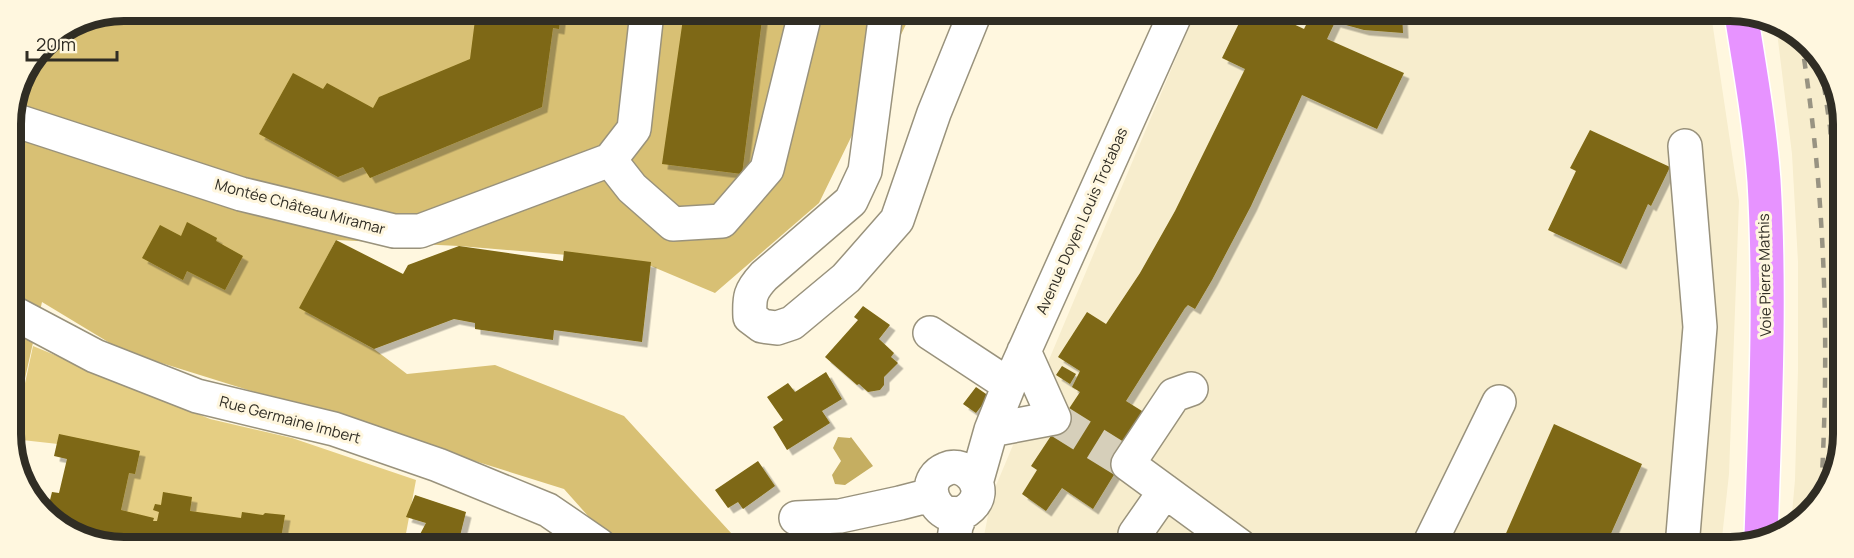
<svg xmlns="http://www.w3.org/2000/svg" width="1854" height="558" viewBox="0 0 1854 558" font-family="Manrope,sans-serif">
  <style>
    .built { fill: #f7edcd }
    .green { fill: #e5ce83 }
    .forest { fill: #d8c074 }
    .water { fill: #c5ae61 }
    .building { fill: #7e6813; filter: url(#shadow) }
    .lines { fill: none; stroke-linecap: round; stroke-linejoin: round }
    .minor-tunnel { stroke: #d6cfba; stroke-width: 33; stroke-dasharray: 33 16; stroke-linecap: butt }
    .minor-casing { stroke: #99927c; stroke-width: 36 }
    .highway-casing { stroke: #fff; stroke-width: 36 }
    .minor { stroke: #fff; stroke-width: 33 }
    .highway { stroke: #e793ff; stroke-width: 33 }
    .rail { stroke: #989382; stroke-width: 4.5; stroke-dasharray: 10 10; stroke-linecap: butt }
    .labels { text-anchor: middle; stroke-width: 6; stroke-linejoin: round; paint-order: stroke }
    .street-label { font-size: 15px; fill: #302d24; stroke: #fff7df }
    .rim { fill: none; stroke: #302d24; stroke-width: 8 }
  </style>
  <defs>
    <filter id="shadow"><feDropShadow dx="5.5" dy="5.5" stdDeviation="0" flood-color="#0004"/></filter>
  </defs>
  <rect width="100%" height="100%" fill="#fff7df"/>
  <path class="built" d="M 1195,13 L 1711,14 L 1739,201 L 1729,474 L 1721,547 L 982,546 L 992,495 Z
    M 1776,24 L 1810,44 L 1841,102 L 1840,463 L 1805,520 L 1791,525 L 1795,480 L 1798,370 L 1798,262 L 1792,154 Z"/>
  <path class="green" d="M 33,346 L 210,419 L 292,438 L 416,480 L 404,544 L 245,544 L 225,517 L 167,532 L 105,513 L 121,451 L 13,439 Z"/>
  <path class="forest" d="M 124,11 L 912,12 L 819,203 L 715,293 L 639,261 L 459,246 L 336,240 L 300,308 L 374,349 L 407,374 L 495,365 L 624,416 L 742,545 L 614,545 L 564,489 L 123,351 L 42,302 L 16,419 L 12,417 L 11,117 L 44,44 L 81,19 Z"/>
  <path class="water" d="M 838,437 L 850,438 L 851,437 L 873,466 L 845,485 L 835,484 L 832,475 L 841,461 L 833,448 Z"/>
  <path class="building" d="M 483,11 L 561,12 L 559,29 L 553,28 L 542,107 L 370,178 L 363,167 L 338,177 L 259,134 L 293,73 L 323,89 L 327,83 L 373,108 L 379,97 L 470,59 L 475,20 L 482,20 Z
    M 684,12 L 763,12 L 742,174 L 662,164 Z
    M 1244,13 L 1270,13 L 1304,29 L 1312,13 L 1402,13 L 1403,33 L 1364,30 L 1335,22 L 1327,39 L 1404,73 L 1377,129 L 1302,95 L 1251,206 L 1212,280 L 1195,309 L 1188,305 L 1185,308 L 1126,401 L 1150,416 L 1093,509 L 1062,488 L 1046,511 L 1022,494 L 1037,470 L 1031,466 L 1080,392 L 1072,387 L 1080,371 L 1058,357 L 1087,312 L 1106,324 L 1140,273 L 1175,211 L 1245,69 L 1222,58 Z
    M 1590,130 L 1670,167 L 1651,206 L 1648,204 L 1621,264 L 1548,230 L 1576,171 L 1570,168 Z
    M 187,222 L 217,238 L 216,241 L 243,256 L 225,290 L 187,271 L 183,280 L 142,258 L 160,225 L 181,236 Z
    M 336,240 L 403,274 L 408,265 L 459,246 L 563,261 L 564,251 L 651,262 L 642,342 L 554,330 L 553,340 L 475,329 L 475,323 L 454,319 L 374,349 L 299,308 Z
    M 863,306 L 890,325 L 879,339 L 894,353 L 891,357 L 898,363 L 884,377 L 884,385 L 880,390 L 868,392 L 859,384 L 857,385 L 825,357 L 858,320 L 854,317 Z
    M 1062,366 L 1076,374 L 1070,384 L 1056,375 Z
    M 826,372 L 842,399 L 822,411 L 830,423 L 787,450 L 773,427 L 783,420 L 767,397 L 788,383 L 795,392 Z
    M 976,387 L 989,396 L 976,413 L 963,404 Z
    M 1554,424 L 1642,464 L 1605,547 L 1500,547 Z
    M 59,434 L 140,451 L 135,474 L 129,473 L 121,510 L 154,518 L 153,521 L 157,521 L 159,512 L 153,510 L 155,504 L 161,505 L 163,492 L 192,497 L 190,511 L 241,518 L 242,512 L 263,515 L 265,513 L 285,515 L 280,544 L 254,544 L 202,535 L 200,544 L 95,544 L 44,514 L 34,496 L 50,500 L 52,492 L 59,493 L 67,459 L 54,456 Z
    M 758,461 L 775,486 L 743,509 L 738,502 L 728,508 L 715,490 Z
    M 415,495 L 466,512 L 458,544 L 439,544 L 418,538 L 426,523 L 406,517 Z"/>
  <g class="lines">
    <path class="minor-tunnel" d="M 1054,418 L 1128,464"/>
    <defs>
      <path id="minor" d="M 886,12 L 865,171 L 851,201 L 764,276 C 750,291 749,297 750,317 L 762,326 L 777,328 L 792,323 L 846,278 L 897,220 L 934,113 L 975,12
        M 11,119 L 241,194 L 394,231 L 420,231 L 610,160 L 634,129 L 646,21 L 644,12
        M 610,160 L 632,188 L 673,224 L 722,221 L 767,169 L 803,22 L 802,12
        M 12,312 L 95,356 L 197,396 L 334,429 L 438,465 L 548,510 L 599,545
        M 930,333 L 1009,385
        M 1191,389 L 1174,395 L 1128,464 L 1240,546
        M 991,430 L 1054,418 L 1024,351
        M 976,483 L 991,430 L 1009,385 L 1176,13
        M 796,518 L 840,516 L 900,503 L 931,495
        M 1135,534 L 1165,491
        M 953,546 L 956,526 L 961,514 C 970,509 977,503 978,493 C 979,477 961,462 946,469 C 924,478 929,503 946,513 L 961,514
        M 1428,547 L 1499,402
        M 1682,547 L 1700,327 L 1685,146"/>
      <path id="highway" d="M 1741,14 C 1750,69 1760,126 1764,181 C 1771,300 1765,419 1761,537"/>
    </defs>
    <use href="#minor" class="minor-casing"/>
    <use href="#highway" class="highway-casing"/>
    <use href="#minor" class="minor"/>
    <use href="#highway" class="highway"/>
    <path class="rail" d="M 1801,39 C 1825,189 1830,342 1821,493
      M 1821,65 L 1830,127 L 1841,281
      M 1839,464 L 1840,438"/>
  </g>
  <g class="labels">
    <g class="street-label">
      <text transform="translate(300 207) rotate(15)" y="5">Montée Château Miramar</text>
      <text transform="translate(1082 221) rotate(-66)" y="5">Avenue Doyen Louis Trotabas</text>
      <text transform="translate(1765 275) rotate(-91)" y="5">Voie Pierre Mathis</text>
      <text transform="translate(290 420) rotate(15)" y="5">Rue Germaine Imbert</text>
    </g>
  </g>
  <path d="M0 0H1854V558H0ZM124 21H1730A103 103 0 0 1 1833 124V434A103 103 0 0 1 1730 537H124A103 103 0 0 1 21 434V124A103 103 0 0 1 124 21Z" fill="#fff7df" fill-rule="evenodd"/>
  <path class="rim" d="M124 21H1730A103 103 0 0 1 1833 124V434A103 103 0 0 1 1730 537H124A103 103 0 0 1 21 434V124A103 103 0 0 1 124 21Z"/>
  <path d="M27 51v9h90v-9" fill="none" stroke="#302d24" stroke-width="3"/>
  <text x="36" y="51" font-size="18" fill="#302d24" stroke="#fff7df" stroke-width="4.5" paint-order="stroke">20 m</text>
</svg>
